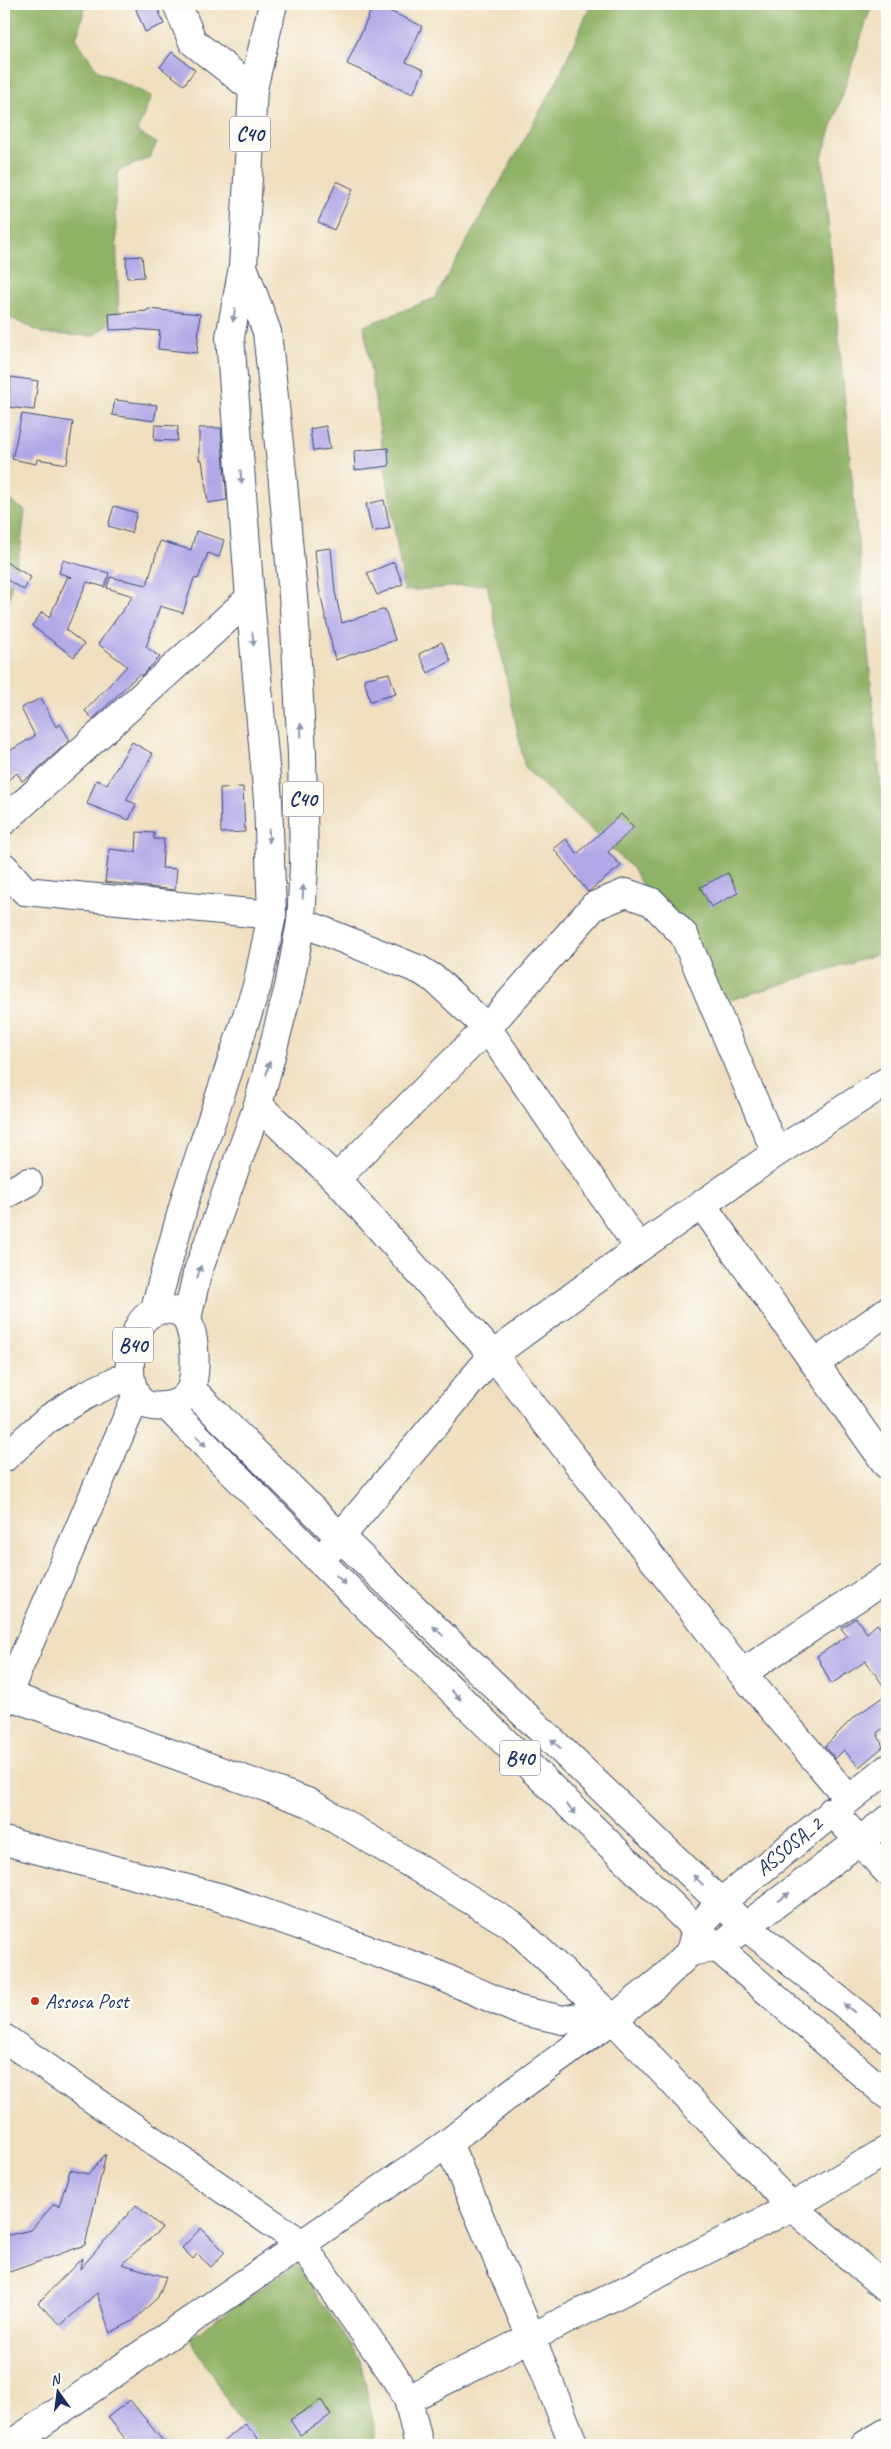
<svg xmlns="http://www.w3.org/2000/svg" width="891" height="2449" viewBox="0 0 891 2449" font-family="Caveat,sans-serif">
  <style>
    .forest { fill: #90b266; stroke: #567062 }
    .building { fill: #b1a7e7 }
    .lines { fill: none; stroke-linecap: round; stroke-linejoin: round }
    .minor-casing { stroke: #3b496d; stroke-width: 30 }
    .highway-casing { stroke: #3b496d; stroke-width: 30 }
    .minor { stroke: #fff; stroke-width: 28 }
    .highway { stroke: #fff; stroke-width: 28 }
    .oneway { fill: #8d97ae }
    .poi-dot { fill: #c8321e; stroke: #fdfcf7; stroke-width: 2 }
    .labels { text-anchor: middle; stroke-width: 5; stroke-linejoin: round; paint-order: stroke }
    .shield { fill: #fdfcf7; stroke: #5f6c8c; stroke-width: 1 }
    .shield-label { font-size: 20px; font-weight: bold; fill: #1b2f5e }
    .street-label { font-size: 21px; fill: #1b2f5e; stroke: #fdfcf7 }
    .poi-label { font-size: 21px; fill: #1b2f5e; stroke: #fdfcf7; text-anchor: start }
  </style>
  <rect width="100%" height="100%" fill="#fdfcf7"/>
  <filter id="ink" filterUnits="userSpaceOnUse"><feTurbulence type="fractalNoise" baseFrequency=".02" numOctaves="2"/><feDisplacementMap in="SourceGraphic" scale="10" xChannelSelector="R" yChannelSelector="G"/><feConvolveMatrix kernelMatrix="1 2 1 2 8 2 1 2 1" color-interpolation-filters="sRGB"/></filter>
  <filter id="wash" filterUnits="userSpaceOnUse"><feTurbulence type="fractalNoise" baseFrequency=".0096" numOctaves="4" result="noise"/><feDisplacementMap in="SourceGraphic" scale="20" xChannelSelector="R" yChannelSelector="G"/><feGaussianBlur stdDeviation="1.12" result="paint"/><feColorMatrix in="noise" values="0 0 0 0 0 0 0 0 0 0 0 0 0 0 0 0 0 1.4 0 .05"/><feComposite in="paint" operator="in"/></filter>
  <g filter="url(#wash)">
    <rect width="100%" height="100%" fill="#f0dfbf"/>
    <path class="forest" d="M 4,4 L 86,4 L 76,39 L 98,71 L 151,96 L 137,132 L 157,143 L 149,158 L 118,171 L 115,202 L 119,315 L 93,336 L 44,334 L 4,315 Z
      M 591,4 L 872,4 L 822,157 L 887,853 L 887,951 L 712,1006 L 632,868 L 525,768 L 487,584 L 404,591 L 364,326 L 435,298 L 556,83 Z
      M 4,498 L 25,510 L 21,545 L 4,618 Z
      M 296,2264 L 360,2359 L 378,2445 L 255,2445 L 189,2338 Z"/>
    <g id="blocks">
      <path class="building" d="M 134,4 L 156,4 L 164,24 L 145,32 Z
        M 374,4 L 422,26 L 406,62 L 424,70 L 413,94 L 347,64 Z
        M 172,52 L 195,70 L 184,85 L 160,67 Z
        M 337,181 L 353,189 L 334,230 L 318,222 Z
        M 142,256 L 144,277 L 127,278 L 126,257 Z
        M 148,309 L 200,314 L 197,353 L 158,349 L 160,331 L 135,329 L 110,330 L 109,314 L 147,311 Z
        M 11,377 L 38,381 L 34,410 L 7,407 Z
        M 115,400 L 157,405 L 154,421 L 112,415 Z
        M 22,414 L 73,422 L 67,464 L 37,459 L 36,464 L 12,459 Z
        M 155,425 L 178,426 L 177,441 L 154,440 Z
        M 326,426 L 330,449 L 313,451 L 310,429 Z
        M 199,428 L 221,428 L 227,500 L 208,503 L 202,460 L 199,460 Z
        M 388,448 L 389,466 L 355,470 L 354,451 Z
        M 384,500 L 390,528 L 372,532 L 366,504 Z
        M 114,506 L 137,513 L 131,533 L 108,526 Z
        M 196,531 L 224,540 L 219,557 L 208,553 L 198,579 L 194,578 L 183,613 L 160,606 L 146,647 L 160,657 L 141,676 L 139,674 L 93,719 L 85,711 L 127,666 L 98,644 L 133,596 L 107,588 L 110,577 L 147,585 L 160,541 L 191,550 Z
        M 331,548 L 335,592 L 342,623 L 385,609 L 395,640 L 335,660 L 319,588 L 315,550 Z
        M 63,560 L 109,573 L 105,587 L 87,582 L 66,630 L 84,644 L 74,657 L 32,626 L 42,612 L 49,618 L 68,576 L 70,578 L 71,577 L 59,573 Z
        M 4,561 L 31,577 L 24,590 L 4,578 Z
        M 394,562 L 403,584 L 377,595 L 367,573 Z
        M 442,642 L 451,661 L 428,673 L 419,654 Z
        M 389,673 L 396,694 L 370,701 L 364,679 Z
        M 41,698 L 56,727 L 60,724 L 70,740 L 30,776 L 22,781 L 17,773 L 4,783 L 4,754 L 35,736 L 21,708 Z
        M 132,742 L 153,754 L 126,800 L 136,804 L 129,820 L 87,804 L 96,780 L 107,784 Z
        M 243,787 L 245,832 L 221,833 L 220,788 Z
        M 621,814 L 634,827 L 608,852 L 621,866 L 588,892 L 554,849 L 566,839 L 577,854 Z
        M 137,832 L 154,833 L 154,839 L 164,839 L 162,868 L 177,869 L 175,890 L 105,882 L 109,849 L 136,852 Z
        M 728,873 L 738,893 L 711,907 L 700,887 Z
        M 856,1618 L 867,1633 L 877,1624 L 887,1635 L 887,1691 L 866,1661 L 831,1684 L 817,1656 L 847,1636 L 841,1628 Z
        M 887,1694 L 887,1725 L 877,1733 L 883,1747 L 859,1767 L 844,1750 L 835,1759 L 825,1746 L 853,1718 Z
        M 106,2154 L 85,2245 L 4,2274 L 4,2258 L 6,2256 L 4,2236 L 31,2230 L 54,2204 L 59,2206 L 70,2170 L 88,2174 Z
        M 136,2205 L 162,2228 L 122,2264 L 166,2277 L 158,2297 L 133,2321 L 110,2333 L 97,2293 L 61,2325 L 38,2303 L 82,2258 L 80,2269 Z
        M 201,2228 L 225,2252 L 211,2267 L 197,2254 L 193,2259 L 182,2248 Z
        M 130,2400 L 166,2445 L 130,2445 L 108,2417 Z
        M 321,2400 L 331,2415 L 300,2435 L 290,2420 Z
        M 245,2424 L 258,2438 L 250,2445 L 220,2445 Z"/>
    </g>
  </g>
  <g filter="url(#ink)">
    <use href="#blocks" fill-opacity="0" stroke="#3b496d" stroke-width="1"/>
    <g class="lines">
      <defs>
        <path id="minor" d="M 177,4 L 193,42 L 253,89
          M 4,821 L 250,598
          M 4,867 L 25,891 L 272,915
          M 301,922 L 420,970 L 436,980 L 487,1028 L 639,1248
          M 258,1105 L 336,1179 L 493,1355 L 742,1673 L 848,1798
          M 336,1179 L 487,1028 L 594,906 L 626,893 L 652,902 L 684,935 L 776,1153
          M 4,1195 L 28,1182
          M 702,1205 L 887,1465
          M 816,1363 L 887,1311
          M 4,1458 L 48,1419 L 84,1396 L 130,1374
          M 320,1561 L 493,1355 L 639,1248 L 776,1153 L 887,1081
          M 742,1673 L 887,1578
          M 7,1695 L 310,1803 L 512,1925 L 613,2019 L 792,2207 L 887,2289
          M 4,1702 L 136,1397
          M 832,1811 L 887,1871
          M 4,1841 L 222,1898 L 434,1973 L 518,2010 L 563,2020 L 588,2015 L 599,2006
          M 694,1951 L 717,1948 L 887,1820
          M 4,2038 L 301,2243 L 393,2374 L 408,2399 L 419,2445
          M 448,2143 L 531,2337 L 574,2445
          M 408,2399 L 792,2207 L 887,2150
          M 10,2445 L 448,2143 L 510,2094 L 613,2019 L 660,1981 L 690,1952 L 696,1929 L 721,1902 L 887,1769
          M 865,2445 L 887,2432"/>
        <path id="highway" d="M 163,1309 C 169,1310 176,1310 181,1313 C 196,1323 198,1375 190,1390 C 184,1401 173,1406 162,1406 C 156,1407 148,1406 143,1403 C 122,1388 129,1334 145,1318 C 150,1313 157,1311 163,1309 Z
          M 154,1312 L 187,1193 L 257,986 L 272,915 L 268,800 L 250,598 L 230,337 L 243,267 L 253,89 L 273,4
          M 187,1319 L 197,1274 L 258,1105 L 289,987 L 301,922 L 304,865 L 302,754 L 294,608 L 282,472 L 267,332 L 244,269
          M 191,1389 L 341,1538 L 745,1926 L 887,2038
          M 167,1406 L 320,1561 L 696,1929 L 887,2095"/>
      </defs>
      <use href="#minor" class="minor-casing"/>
      <use href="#highway" class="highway-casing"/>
      <use href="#minor" class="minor"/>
      <use href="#highway" class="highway"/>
    </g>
    <defs><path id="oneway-solid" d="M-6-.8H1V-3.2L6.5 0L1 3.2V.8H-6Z" transform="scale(1.25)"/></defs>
    <g class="oneway">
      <use href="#oneway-solid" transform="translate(234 315) rotate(100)"/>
      <use href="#oneway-solid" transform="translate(241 477) rotate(86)"/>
      <use href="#oneway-solid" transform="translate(253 639) rotate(85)"/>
      <use href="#oneway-solid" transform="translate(301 730) rotate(-93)"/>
      <use href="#oneway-solid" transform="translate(269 836) rotate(88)"/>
      <use href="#oneway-solid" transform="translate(303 892) rotate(-88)"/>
      <use href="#oneway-solid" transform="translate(268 1068) rotate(-75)"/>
      <use href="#oneway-solid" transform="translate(199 1272) rotate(-73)"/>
      <use href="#oneway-solid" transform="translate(201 1441) rotate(45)"/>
      <use href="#oneway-solid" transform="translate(341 1580) rotate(43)"/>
      <use href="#oneway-solid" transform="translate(438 1631) rotate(-136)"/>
      <use href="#oneway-solid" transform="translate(456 1695) rotate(45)"/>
      <use href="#oneway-solid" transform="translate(556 1744) rotate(-136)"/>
      <use href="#oneway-solid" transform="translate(571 1809) rotate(45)"/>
      <use href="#oneway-solid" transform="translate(698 1880) rotate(-136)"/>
      <use href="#oneway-solid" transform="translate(784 1897) rotate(-37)"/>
      <use href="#oneway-solid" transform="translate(849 2008) rotate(-142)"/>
    </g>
  </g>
  <circle class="poi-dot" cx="35" cy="2001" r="5"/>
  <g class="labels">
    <g class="shield">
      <rect x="230" y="116.5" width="40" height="35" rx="4"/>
      <rect x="283" y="781.5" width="40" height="35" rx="4"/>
      <rect x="113" y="1327.5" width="40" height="35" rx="4"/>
      <rect x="500" y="1740.5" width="40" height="35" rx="4"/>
    </g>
    <g class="shield-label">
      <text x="250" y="141">C40</text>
      <text x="303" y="806">C40</text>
      <text x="133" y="1352">B40</text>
      <text x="520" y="1765">B40</text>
    </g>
    <g class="street-label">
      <text transform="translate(789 1846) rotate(-40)" y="7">ASSOSA_2</text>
    </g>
    <g class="poi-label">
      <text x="45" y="2008">Assosa Post</text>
    </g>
  </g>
  <rect width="891" height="2449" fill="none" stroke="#fdfcf7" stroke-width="20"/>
  <g transform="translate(58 2392) rotate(346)" stroke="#fdfcf7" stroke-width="4" paint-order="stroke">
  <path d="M0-4L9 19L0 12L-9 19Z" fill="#1b2f5e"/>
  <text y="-8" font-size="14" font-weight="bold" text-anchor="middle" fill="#1b2f5e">N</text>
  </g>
</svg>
